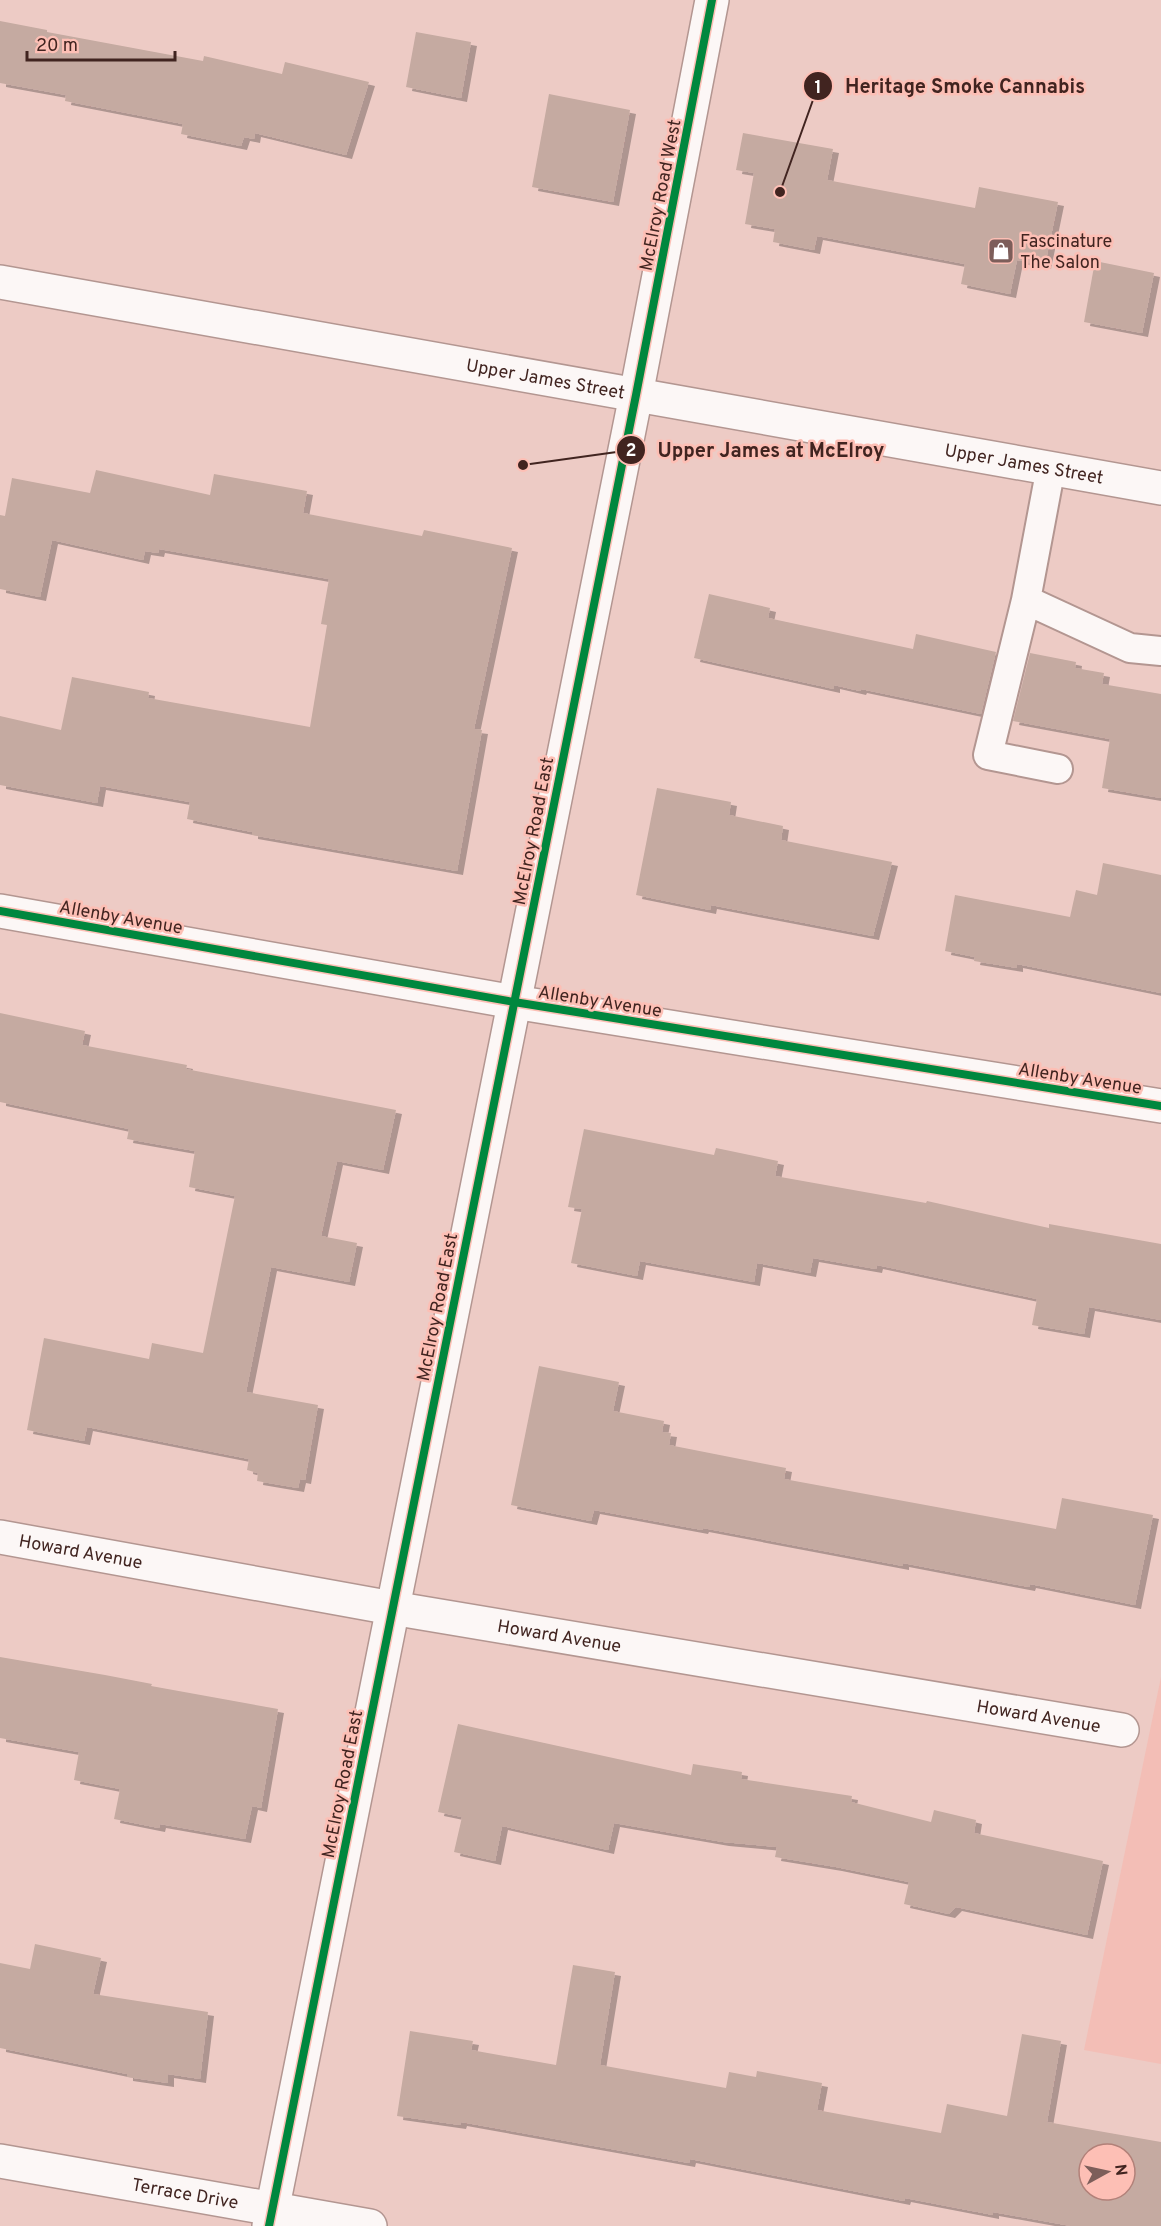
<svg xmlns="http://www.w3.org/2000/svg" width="1161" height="2226" viewBox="0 0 1161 2226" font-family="Overpass,sans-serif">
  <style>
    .built { fill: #f3beb6 }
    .building { fill: #c5aaa1; fill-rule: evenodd; filter: url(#shadow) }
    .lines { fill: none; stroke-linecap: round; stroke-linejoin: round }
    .service-casing { stroke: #b39691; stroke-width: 32 }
    .minor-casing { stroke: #b39691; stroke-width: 36 }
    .primary-casing { stroke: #b39691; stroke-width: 36 }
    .service { stroke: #fcf7f6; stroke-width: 28 }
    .minor { stroke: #fcf7f6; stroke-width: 33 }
    .primary { stroke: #fcf7f6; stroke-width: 33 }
    .cycleway-casing { stroke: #fdbfb5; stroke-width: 11 }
    .cycleway { stroke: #00873e; stroke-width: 8 }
    .labels { text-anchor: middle; stroke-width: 5; stroke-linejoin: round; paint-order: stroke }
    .street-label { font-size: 18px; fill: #412420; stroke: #fdbfb5 }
    .poi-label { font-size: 18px; fill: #412420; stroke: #fdbfb5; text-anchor: start }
    .leader { fill: none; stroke: #412420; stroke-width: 2 }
    .callout-dot { fill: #412420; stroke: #fdbfb5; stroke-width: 2 }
    .mark-label { font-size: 18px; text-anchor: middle; font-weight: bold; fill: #fff }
    .callout-label { font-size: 20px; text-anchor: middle; font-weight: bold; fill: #412420; stroke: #fdbfb5; stroke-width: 5; stroke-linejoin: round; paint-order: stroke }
  </style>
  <defs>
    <filter id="shadow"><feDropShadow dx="6" dy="4" stdDeviation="0" flood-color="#0004"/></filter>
  </defs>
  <rect width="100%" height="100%" fill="#edcbc5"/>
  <path class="built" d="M 1161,1677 L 1161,2064 L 1084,2050 Z"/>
  <path class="building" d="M 0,21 L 47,30 L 47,32 L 203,61 L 204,56 L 282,74 L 285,62 L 369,82 L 346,155 L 255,133 L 254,139 L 244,137 L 241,146 L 181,134 L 183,124 L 65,101 L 66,95 L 0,83 Z
    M 416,32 L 471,42 L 461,98 L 406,87 Z
    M 549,94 L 630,110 L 613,202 L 532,187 Z
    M 743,133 L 833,149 L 827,180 L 975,208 L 979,187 L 1058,202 L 1045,265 L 1017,260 L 1010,294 L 961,284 L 965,264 L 817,236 L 814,250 L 773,242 L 775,229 L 745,224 L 754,173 L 736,170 Z
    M 1095,261 L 1154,273 L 1142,333 L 1084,322 Z
    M 96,470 L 210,495 L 214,474 L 307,491 L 303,513 L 422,536 L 424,530 L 512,548 L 474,729 L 482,730 L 457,871 L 252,835 L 252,832 L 187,819 L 190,802 L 100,786 L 97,803 L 0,785 L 0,716 L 61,730 L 72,677 L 149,692 L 148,698 L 310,727 L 327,625 L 321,624 L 329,579 L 159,549 L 158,553 L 145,551 L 143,560 L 52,540 L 40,597 L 0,589 L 0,515 L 5,516 L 12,478 L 90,493 Z
    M 709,594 L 770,608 L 768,618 L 913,649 L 916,634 L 996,652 L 981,714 L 861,689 L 860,691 L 834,685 L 834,689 L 694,658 Z
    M 1030,653 L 1076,662 L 1075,668 L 1104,673 L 1102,684 L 1161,694 L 1161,798 L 1102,788 L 1110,739 L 1013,721 Z
    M 657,788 L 731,802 L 729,815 L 783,826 L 781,840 L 892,862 L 873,936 L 711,905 L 710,910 L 636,895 Z
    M 1103,863 L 1161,875 L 1161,993 L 1017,964 L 1017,968 L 974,961 L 975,957 L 945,951 L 955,895 L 1070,917 L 1076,890 L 1097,895 Z
    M 0,1013 L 85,1031 L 82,1045 L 187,1065 L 186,1069 L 396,1110 L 383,1170 L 337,1161 L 321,1236 L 357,1243 L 349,1282 L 271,1267 L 246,1392 L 318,1405 L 305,1480 L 300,1479 L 298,1488 L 257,1481 L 258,1473 L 247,1470 L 249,1459 L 87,1427 L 84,1441 L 27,1430 L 44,1338 L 149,1359 L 152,1343 L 203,1353 L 235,1196 L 189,1187 L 195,1151 L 127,1139 L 129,1129 L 0,1102 Z
    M 584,1129 L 714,1155 L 716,1148 L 778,1161 L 775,1176 L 926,1203 L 927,1201 L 1049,1228 L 1049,1224 L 1161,1244 L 1161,1320 L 1089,1307 L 1084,1334 L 1032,1325 L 1037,1299 L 877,1265 L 876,1269 L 813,1258 L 810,1273 L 757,1263 L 754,1282 L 640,1261 L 637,1276 L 571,1263 L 582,1209 L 568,1207 Z
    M 539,1366 L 619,1382 L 613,1411 L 664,1421 L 662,1432 L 671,1433 L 669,1445 L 786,1468 L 784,1479 L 1056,1529 L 1062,1498 L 1153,1515 L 1135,1605 L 1030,1584 L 1029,1587 L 903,1563 L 903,1566 L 703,1528 L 702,1530 L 594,1510 L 591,1521 L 511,1505 Z
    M 0,1657 L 105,1675 L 152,1684 L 151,1686 L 278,1709 L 261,1808 L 252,1806 L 245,1839 L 160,1824 L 159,1828 L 114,1819 L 120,1789 L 74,1780 L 79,1752 L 0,1738 Z
    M 458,1724 L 691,1775 L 693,1764 L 742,1772 L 741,1779 L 852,1796 L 851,1802 L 931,1822 L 934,1810 L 976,1820 L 974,1833 L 1103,1861 L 1087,1935 L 956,1907 L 949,1914 L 904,1904 L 909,1882 L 836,1867 L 775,1857 L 777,1847 L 723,1842 L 614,1823 L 608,1850 L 502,1826 L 495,1861 L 454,1852 L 462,1817 L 438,1812 Z
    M 35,1944 L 101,1958 L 93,1994 L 208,2012 L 200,2079 L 168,2074 L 168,2083 L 127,2077 L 127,2074 L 0,2048 L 0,1963 L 30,1969 Z
    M 573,1965 L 615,1972 L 600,2065 L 726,2088 L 729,2072 L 756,2077 L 757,2071 L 822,2083 L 817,2110 L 941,2133 L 947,2104 L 1007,2116 L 1022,2034 L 1061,2041 L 1047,2122 L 1161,2142 L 1161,2226 L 1071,2226 L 993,2212 L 993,2215 L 905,2198 L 904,2201 L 690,2159 L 689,2163 L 461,2122 L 460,2125 L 397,2116 L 410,2031 L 473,2041 L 471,2050 L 556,2065 ZM 1089,2154 L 1125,2154 L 1125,2190 L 1089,2190 Z"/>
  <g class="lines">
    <defs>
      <path id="service" d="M 1051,467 L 1026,600 L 1130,648 L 1161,651
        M 1026,600 L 988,755 L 1058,769"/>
      <g id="minor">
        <path d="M 0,911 L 514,1002 L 1161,1106"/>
        <path id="s1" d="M 0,1537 L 392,1608 L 1122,1730"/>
        <path id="s2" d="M 0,2161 L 370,2226"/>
        <path d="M 269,2226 L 636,395 L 712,0"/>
      </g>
      <g id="primary">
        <path id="s3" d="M 0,282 L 1161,488"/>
      </g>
    </defs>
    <use href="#service" class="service-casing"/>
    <use href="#minor" class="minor-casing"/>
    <use href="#primary" class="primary-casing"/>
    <use href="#service" class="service"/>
    <use href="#minor" class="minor"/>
    <use href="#primary" class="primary"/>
    <defs>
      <path id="cycleway" d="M 0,911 L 514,1002 L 1161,1106
        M 269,2226 L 636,395 L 712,0"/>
    </defs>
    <use href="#cycleway" class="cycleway-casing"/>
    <use href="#cycleway" class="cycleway"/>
  </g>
  <defs>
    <symbol id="shop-square" viewBox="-11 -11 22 22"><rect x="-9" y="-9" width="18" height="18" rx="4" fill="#7d5e5a" stroke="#fdbfb5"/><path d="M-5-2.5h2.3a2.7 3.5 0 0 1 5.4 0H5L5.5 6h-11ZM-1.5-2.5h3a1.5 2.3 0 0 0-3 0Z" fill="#fff"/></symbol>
  </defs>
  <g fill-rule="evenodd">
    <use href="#shop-square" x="986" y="236" width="30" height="30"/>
  </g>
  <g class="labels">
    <g class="street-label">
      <text transform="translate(660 195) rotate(-79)" y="6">McElroy Road West</text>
      <text dy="6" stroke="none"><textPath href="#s3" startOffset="554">Upper James Street</textPath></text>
      <text dy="6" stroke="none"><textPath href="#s3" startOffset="1040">Upper James Street</textPath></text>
      <text transform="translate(533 831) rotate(-79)" y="6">McElroy Road East</text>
      <text transform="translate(121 917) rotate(10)" y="6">Allenby Avenue</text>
      <text transform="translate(600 1001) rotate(9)" y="6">Allenby Avenue</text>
      <text transform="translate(1080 1078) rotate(9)" y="6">Allenby Avenue</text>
      <text transform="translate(437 1307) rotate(-79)" y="6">McElroy Road East</text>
      <text dy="6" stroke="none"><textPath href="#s1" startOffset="82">Howard Avenue</textPath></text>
      <text dy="6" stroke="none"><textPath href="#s1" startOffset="568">Howard Avenue</textPath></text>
      <text dy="6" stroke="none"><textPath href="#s1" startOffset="1054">Howard Avenue</textPath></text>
      <text transform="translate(342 1784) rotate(-79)" y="6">McElroy Road East</text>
      <text dy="6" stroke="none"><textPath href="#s2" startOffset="188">Terrace Drive</textPath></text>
    </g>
    <g class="poi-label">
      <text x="1020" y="247">Fascinature<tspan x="1020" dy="21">The Salon</tspan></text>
    </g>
  </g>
  <path class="leader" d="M780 192L818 86M523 465L631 450"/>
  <g class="callout-dot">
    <circle cx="780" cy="192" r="6"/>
    <circle cx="523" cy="465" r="6"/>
    <circle cx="818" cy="86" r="15"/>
    <circle cx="631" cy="450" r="15"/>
  </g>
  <g class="mark-label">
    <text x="818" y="93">1</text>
    <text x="631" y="456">2</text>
  </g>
  <g class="callout-label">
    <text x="965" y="93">Heritage Smoke Cannabis</text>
    <text x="771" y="457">Upper James at McElroy</text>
  </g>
  <g transform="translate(1107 2172) rotate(82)"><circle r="28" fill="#fdbfb5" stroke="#b28179" stroke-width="1.5"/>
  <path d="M0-4.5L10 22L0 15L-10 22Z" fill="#7d5e5a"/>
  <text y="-9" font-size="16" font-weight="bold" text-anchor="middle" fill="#412420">N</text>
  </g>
  <path d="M27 51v9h148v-9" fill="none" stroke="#412420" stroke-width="3"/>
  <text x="36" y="51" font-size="18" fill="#412420" stroke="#fdbfb5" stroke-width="4.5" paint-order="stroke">20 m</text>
</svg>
